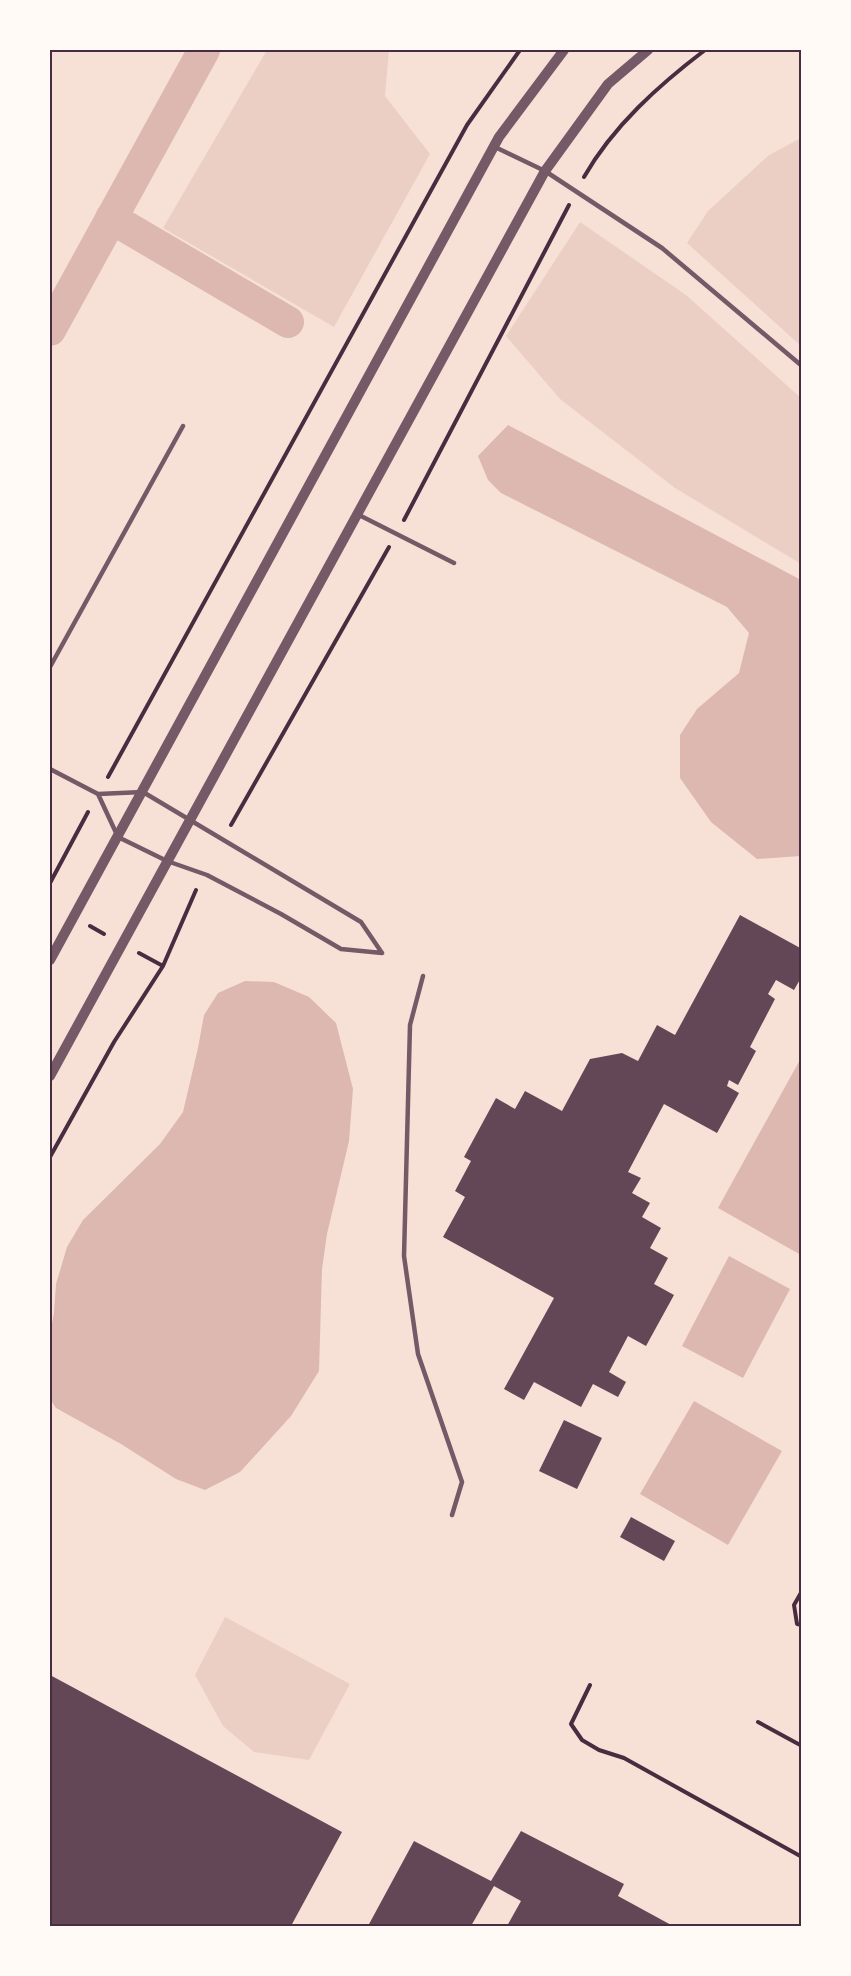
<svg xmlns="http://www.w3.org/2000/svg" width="851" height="1976" viewBox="0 0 851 1976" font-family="'Alegreya Sans',sans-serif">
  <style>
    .green { fill: #ebcfc5 }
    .water { fill: #dcb8b0 }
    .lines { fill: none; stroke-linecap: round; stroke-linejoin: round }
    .canal { stroke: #dcb8b0; stroke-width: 32 }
    .building { fill: #644757 }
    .path { stroke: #4a2c40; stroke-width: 4 }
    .service { stroke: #755966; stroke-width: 4.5 }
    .tertiary { stroke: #755966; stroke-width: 10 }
    .neatline { fill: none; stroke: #4a2c40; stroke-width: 2 }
  </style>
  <rect width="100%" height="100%" fill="#f7e1d7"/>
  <path class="green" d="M 267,50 L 389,50 L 385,96 L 430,154 L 334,327 L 163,228 Z
    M 801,138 L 801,346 L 687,243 L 708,211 L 769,155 Z
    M 580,222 L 686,295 L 801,398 L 801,564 L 675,488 L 560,399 L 506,336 Z
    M 225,1617 L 350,1684 L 309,1760 L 254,1752 L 223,1726 L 195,1675 Z"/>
  <path class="water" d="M 508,425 L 801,580 L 801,856 L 757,859 L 711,822 L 680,778 L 680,735 L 697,709 L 739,673 L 749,633 L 727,607 L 501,493 L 488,480 L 478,456 Z
    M 245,981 L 274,982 L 309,997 L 336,1023 L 353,1089 L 349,1141 L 327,1234 L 322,1269 L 319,1371 L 291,1416 L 240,1472 L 205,1490 L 176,1479 L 121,1444 L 56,1408 L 50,1399 L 50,1336 L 54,1312 L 56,1284 L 67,1247 L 83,1220 L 160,1144 L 183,1112 L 198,1048 L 204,1015 L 218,993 Z
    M 801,1058 L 801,1255 L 718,1208 Z
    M 729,1256 L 790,1289 L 743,1378 L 682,1346 Z
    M 694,1401 L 782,1451 L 728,1545 L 640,1494 Z"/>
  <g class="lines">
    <path class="canal" d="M 111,218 L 288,322
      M 50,330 L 204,50"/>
  </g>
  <path class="building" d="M 740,915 L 802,949 L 802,976 L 794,990 L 776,980 L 768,994 L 775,999 L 750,1047 L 756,1051 L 738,1085 L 729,1080 L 727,1086 L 739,1093 L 717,1133 L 664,1104 L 628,1172 L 641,1178 L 632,1193 L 650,1203 L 642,1217 L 661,1228 L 650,1248 L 668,1258 L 654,1284 L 674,1295 L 646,1346 L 628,1336 L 609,1372 L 626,1382 L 618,1397 L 593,1384 L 581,1407 L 534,1382 L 524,1400 L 504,1389 L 554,1298 L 443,1237 L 465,1197 L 455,1191 L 471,1161 L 464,1157 L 496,1098 L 515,1109 L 525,1091 L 562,1111 L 590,1059 L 622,1053 L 638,1061 L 657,1025 L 675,1035 Z
    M 564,1420 L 602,1438 L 577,1489 L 539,1471 Z
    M 631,1517 L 675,1541 L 664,1561 L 620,1537 Z
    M 50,1675 L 342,1832 L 291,1926 L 50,1926 Z
    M 521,1831 L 624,1884 L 618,1896 L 673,1926 L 507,1926 L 521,1901 L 494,1886 L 471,1926 L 368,1926 L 414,1841 L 491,1881 Z"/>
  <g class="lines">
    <path class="path" d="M 584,177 C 613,126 659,85 705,50
      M 404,520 L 569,205
      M 108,777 L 467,125 L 520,50
      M 231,825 L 389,547
      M 50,883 L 88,812
      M 90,926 L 104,934
      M 139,953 L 163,966 L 196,890
      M 50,1157 L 114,1042 L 163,966
      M 802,1591 L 794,1605 L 797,1624 L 802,1625
      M 590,1685 L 571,1724 L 582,1740 L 599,1750 L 624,1758 L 802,1857
      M 758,1722 L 802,1746"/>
    <path class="service" d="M 495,147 L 545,171 L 662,248 L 802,366
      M 359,515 L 454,563
      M 50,667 L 183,426
      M 50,769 L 98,794 L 143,792 L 361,922 L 382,953
      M 98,794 L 118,837 L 167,861 L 207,875 L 281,914 L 341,949 L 382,953
      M 423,976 L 410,1025 L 404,1256 L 418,1354 L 462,1482 L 452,1515"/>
    <path class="tertiary" d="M 50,960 L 499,137 L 564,50
      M 50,1076 L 545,171 L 608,84 L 648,50"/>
  </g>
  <rect width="851" height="1976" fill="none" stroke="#fffaf5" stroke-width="102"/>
  <rect x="51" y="51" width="749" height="1874" class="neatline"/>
</svg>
